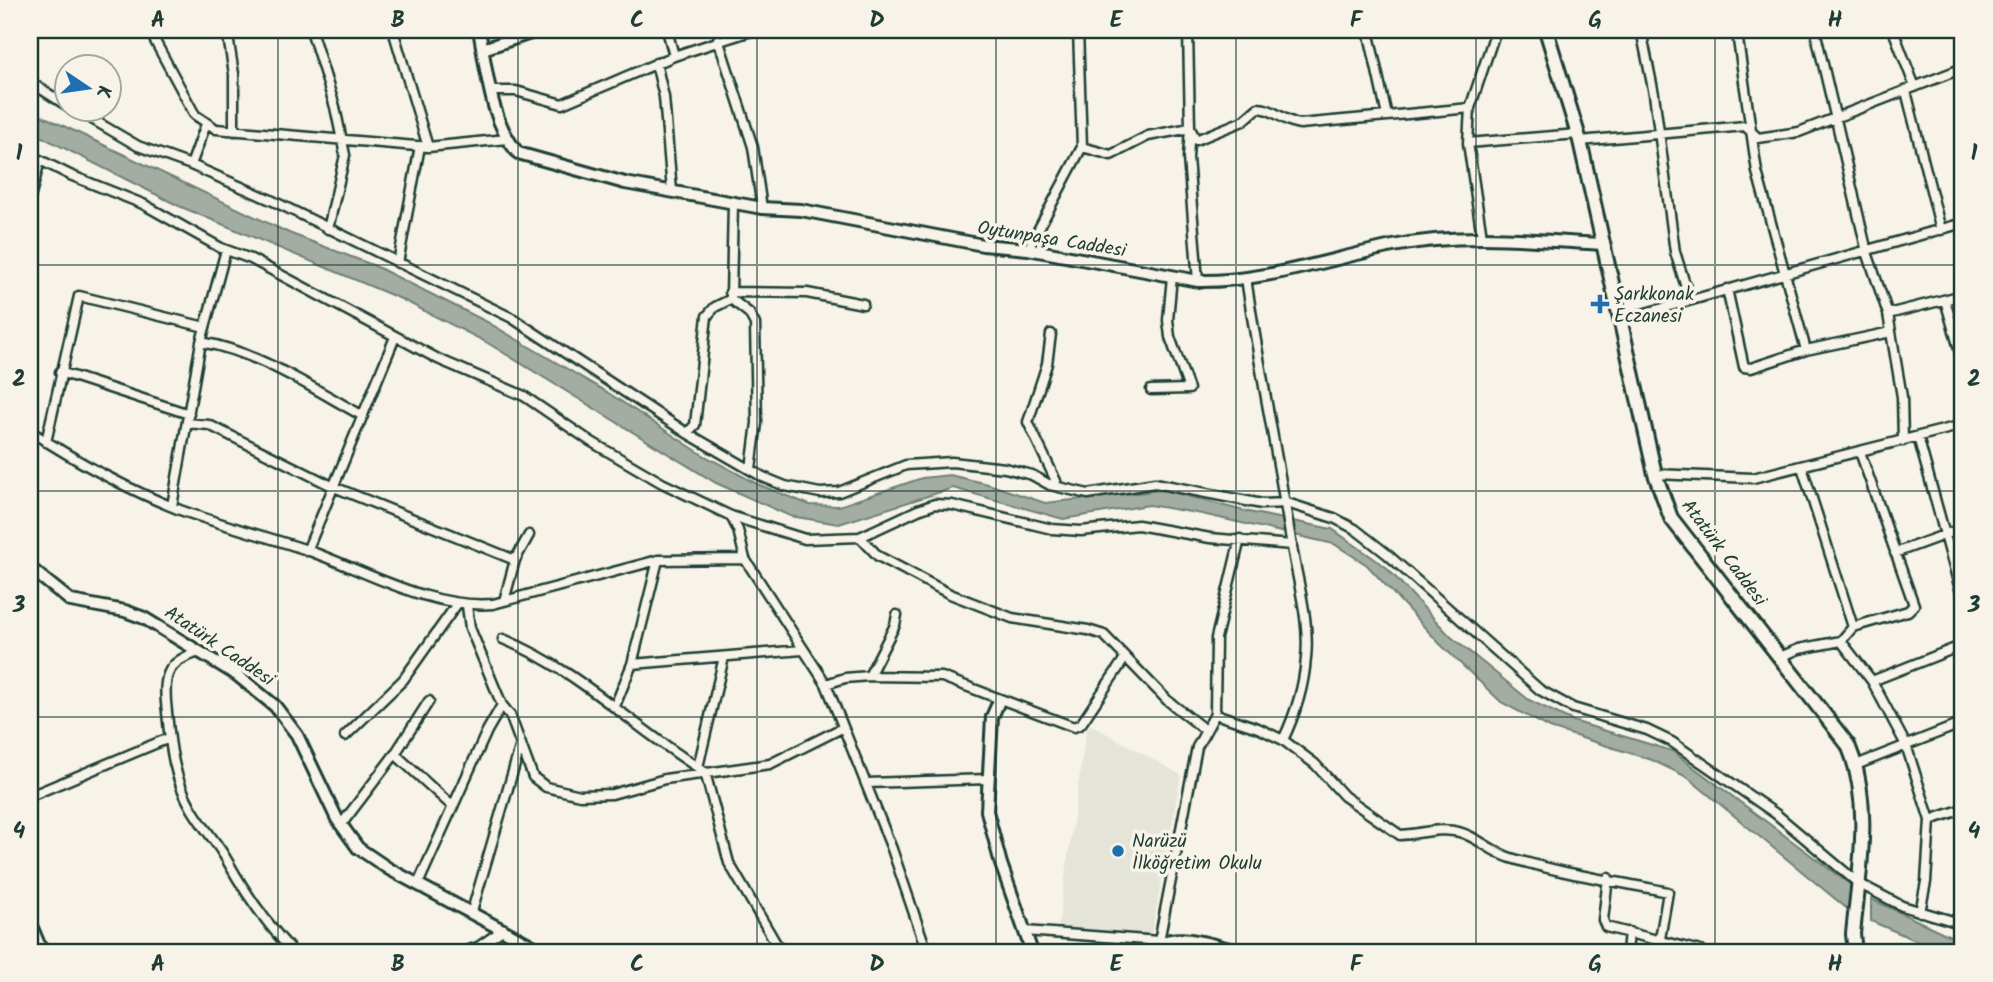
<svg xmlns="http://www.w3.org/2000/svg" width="1993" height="982" viewBox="0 0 1993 982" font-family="Kalam,sans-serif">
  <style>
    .built { fill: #e5e4d9 }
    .water { fill: #a4ada3; stroke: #6f8077; stroke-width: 2 }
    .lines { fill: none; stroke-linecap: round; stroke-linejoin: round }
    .minor-casing { stroke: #1f3d34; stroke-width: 13 }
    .tertiary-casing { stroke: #1f3d34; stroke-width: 16 }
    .secondary-casing { stroke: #1f3d34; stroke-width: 18 }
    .minor { stroke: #f7f3e8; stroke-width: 8 }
    .tertiary { stroke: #f7f3e8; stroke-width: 10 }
    .secondary { stroke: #f7f3e8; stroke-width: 12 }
    .grid { fill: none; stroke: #1f3d34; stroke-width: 2; stroke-opacity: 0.55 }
    .poi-dot { fill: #1f6fb2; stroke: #f7f3e8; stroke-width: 2.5 }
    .labels { text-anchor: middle; stroke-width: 7; stroke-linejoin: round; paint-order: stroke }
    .street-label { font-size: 19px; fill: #1f3d34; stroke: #f7f3e8 }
    .poi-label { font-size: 19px; fill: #1f3d34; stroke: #f7f3e8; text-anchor: start }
    .neatline { fill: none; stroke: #1f3d34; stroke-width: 2.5 }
    .grid-label { font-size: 23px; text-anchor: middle; font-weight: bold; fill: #1f3d34 }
  </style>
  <rect width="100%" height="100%" fill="#f7f3e8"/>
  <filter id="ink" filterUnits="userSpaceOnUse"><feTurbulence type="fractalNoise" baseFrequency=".0143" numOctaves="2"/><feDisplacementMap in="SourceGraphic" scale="14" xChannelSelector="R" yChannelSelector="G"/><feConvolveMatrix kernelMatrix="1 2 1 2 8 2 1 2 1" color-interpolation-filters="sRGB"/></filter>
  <g filter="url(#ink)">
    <path class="built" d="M 1091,725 L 1181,775 L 1152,932 L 1148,937 L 1058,927 L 1086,731 Z"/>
    <path class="water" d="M 30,110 L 289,233 L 375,266 L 487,322 L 610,394 L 703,455 L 757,484 L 810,505 L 839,506 L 922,478 L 950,475 L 988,484 L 1045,503 L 1164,490 L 1244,511 L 1332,529 L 1386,567 L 1450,636 L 1529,700 L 1573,721 L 1672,751 L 1852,886 L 1850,911 L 1687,777 L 1652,760 L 1550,728 L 1501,702 L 1440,644 L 1367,565 L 1334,544 L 1202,514 L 1149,505 L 1063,519 L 953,488 L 839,524 L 790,516 L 716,483 L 486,342 L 401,299 L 179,206 L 30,131 Z
      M 1871,899 L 1963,942 L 1963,952 L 1943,952 L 1871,921 Z"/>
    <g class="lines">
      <defs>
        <path id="minor" d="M 149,30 L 195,115 L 216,129 L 428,147 L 507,139
          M 227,30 L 234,74 L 234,131
          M 311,30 L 335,107 L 345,155 L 328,229
          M 393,30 L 428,147
          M 667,30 L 674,56
          M 923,30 L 975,30
          M 1188,30 L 1190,128 L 1188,158 L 1198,281
          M 1368,30 L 1387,116 L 1470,108
          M 1641,30 L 1654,94 L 1675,252 L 1690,300
          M 1815,30 L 1867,252 L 1888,314 L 1902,397 L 1903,441
          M 1893,30 L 1915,87
          M 1737,33 L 1757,172 L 1806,350
          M 718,39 L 753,147 L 762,208
          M 656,63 L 664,97 L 672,191
          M 30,82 L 66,105
          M 492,91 L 516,91 L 562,104 L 674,56 L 754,30
          M 1906,91 L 1941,230
          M 73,108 L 138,146 L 191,165 L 206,124
          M 1580,141 L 1745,126 L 1758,138 L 1799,132 L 1963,68
          M 1468,143 L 1578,134
          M 1082,147 L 1111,155 L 1148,136 L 1190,128 L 1196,140 L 1243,121 L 1258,108 C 1274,108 1283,122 1300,124 L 1387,116
          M 30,155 L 70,175 L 143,204 L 221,248 L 251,259 L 438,359 L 524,396 L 590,441 L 662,483 L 731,516 L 805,539 L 860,537 L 918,510 L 935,504 L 952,505 L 1052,529 L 1081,531 L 1138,525 L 1210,538 L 1292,545
          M 191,165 L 271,200 L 512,318 L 687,433 L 763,477 L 785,486 L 820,493 L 839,492 L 906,465 L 952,462 L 1005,468 L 1032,475 L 1050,485 L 1088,494 L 1155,483 L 1262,504 L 1287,503 L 1334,518 L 1355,529 L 1387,554 L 1540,690 L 1573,708 L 1647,730 L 1672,742 L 1776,814 L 1858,883 L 1902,906 L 1963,924
          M 30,199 L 40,160
          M 1482,237 L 1468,143 L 1470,108 L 1496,30
          M 1028,249 L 1082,147 L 1078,30
          M 398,263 L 420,146
          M 1246,278 C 1259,368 1278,457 1292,547 C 1298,584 1310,621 1306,658 C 1304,686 1295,715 1283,740
          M 1727,289 L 1744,367 L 1751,368 L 1806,350 L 1891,332
          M 730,292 L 807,293 L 863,304
          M 731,296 L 733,203
          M 731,299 L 749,313 L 755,324 L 757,423 L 751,469
          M 1945,300 L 1963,363
          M 1888,314 L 1963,295
          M 1621,320 L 1963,223
          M 201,342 C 259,352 312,388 363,416
          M 60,372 L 189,414
          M 1151,390 L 1189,389 L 1170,337 L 1168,320 L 1172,276
          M 187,423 L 209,425 L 334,487 L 515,560
          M 30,431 C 76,461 129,490 180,510 C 222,525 265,536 307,550 C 366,571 429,609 493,604 L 658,560 L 745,559
          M 687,433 L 695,425 L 707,316 L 715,307 L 731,299
          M 1918,437 L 1963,600
          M 46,442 L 79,296 L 205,327
          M 1655,474 L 1753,478 L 1963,425
          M 1050,485 L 1056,481 L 1028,422 L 1047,364 L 1051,334
          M 172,506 L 201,342 L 226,250
          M 731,516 L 738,530 L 745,559 L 826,684 L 892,849 L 927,952
          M 860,537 L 878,556 L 950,594 L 1012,618 L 1088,630 L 1104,635 L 1167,700 L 1205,730
          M 307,551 L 395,337
          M 1895,553 L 1963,528
          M 504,601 L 515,560 L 529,535
          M 467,606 L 470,628 L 502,705 L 510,715 L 533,777 L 546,787 L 580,795 L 612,794 L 665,779 L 770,764 L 842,728
          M 1853,627 L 1908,611 L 1914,605 L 1860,452
          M 503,639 C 579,670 636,730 705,772 L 729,863 L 781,952
          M 1841,641 L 1872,681 L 1906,745 L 1930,820 L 1926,882 L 1920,912
          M 200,652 C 164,661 163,679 167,712 C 170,746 174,779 192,809 C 203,828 218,843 228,862 C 247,896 266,923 293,952
          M 1780,657 L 1799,649 L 1841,641 L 1853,627 L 1802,467
          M 632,664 L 802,650
          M 869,676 L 895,625 L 897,615
          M 1872,681 L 1963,645
          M 826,684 L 845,678 L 869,676 L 942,677 L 1074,727 L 1081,724 L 1125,658
          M 615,706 L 632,664 L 658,560
          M 1215,714 L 1258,728 L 1283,740 L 1315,764 L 1344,796 L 1400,835 C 1420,834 1440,827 1459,832 C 1478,837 1491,852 1511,858 C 1562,874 1616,881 1668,892 L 1660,939
          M 345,736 L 403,680 L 457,604
          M 395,754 L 429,701
          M 1856,765 L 1963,723
          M 698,767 L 724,657
          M 867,783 L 988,779
          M 30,796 L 169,738
          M 1930,820 L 1963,809
          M 341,825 L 395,754 L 452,806
          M 1608,878 L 1603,920 L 1606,927 L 1704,952
          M 418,884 L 487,731 L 502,705
          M 472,911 L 521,744
          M 1025,931 L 1159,941 L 1197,747 L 1215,714 L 1216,638 L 1240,539
          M 463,952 L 478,947 L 504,929
          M 1627,952 L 1629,932"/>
        <path id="tertiary" d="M 479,30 C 487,70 490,121 518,153 L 625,183 L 762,208 L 801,210 L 983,245 L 1028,249 L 1198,281 C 1265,282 1328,259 1393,246 C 1464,232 1531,240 1602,244
          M 483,49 L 540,30
          M 30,568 L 71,601 L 125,611 L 144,618 L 237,675 L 275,706 L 297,735 L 337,819 L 358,848 L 389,869 L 544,952
          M 999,701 L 992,717 L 987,811 L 1001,864 L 1032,952
          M 30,923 L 42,952
          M 1145,952 C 1173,927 1209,945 1242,952"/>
        <path id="secondary" d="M 1546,30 L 1580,141 L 1655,474 L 1671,518 L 1848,745 C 1873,804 1859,872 1853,934 L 1855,952"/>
      </defs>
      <use href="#minor" class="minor-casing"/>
      <use href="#tertiary" class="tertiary-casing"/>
      <use href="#secondary" class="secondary-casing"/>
      <use href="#minor" class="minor"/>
      <use href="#tertiary" class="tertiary"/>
      <use href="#secondary" class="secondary"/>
    </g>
  </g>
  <path class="grid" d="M 278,30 L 278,952M 518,30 L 518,952M 757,30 L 757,952M 996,30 L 996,952M 1236,30 L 1236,952M 1476,30 L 1476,952M 1715,30 L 1715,952M 30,265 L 1963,265M 30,491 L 1963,491M 30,717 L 1963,717"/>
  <g class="poi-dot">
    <path d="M1596.5 293.5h7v7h7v7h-7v7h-7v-7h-7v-7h7z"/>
    <circle cx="1118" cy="851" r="7"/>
  </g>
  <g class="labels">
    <g class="street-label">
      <text transform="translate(1052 238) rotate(9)" y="7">Oytunpaşa Caddesi</text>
      <text transform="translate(1725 552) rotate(53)" y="7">Atatürk Caddesi</text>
      <text transform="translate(220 645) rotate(34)" y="7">Atatürk Caddesi</text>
    </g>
    <g class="poi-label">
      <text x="1614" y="300">Şarkkonak<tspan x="1614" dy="22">Eczanesi</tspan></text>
      <text x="1132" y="847">Narüzü<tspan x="1132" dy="22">İlköğretim Okulu</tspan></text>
    </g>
  </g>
  <rect width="1993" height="982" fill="none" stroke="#f7f3e8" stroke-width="77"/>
  <g transform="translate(88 88) rotate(103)"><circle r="33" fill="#f7f3e8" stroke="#a1aaa0" stroke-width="2"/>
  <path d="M0-5L12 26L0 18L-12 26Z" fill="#1f6fb2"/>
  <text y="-10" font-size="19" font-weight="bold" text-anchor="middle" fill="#1f3d34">K</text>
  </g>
  <rect x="38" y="38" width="1916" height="906" class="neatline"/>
  <g class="grid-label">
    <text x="158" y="27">A</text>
    <text x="398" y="27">B</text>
    <text x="637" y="27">C</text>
    <text x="877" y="27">D</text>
    <text x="1116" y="27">E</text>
    <text x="1356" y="27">F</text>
    <text x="1595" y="27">G</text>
    <text x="1835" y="27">H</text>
    <text x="19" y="160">1</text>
    <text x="1974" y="160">1</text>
    <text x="19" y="386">2</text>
    <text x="1974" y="386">2</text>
    <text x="19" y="612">3</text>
    <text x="1974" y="612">3</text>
    <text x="19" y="838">4</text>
    <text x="1974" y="838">4</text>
    <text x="158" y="971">A</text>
    <text x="398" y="971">B</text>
    <text x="637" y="971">C</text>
    <text x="877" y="971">D</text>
    <text x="1116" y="971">E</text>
    <text x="1356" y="971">F</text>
    <text x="1595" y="971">G</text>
    <text x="1835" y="971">H</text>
  </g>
</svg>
